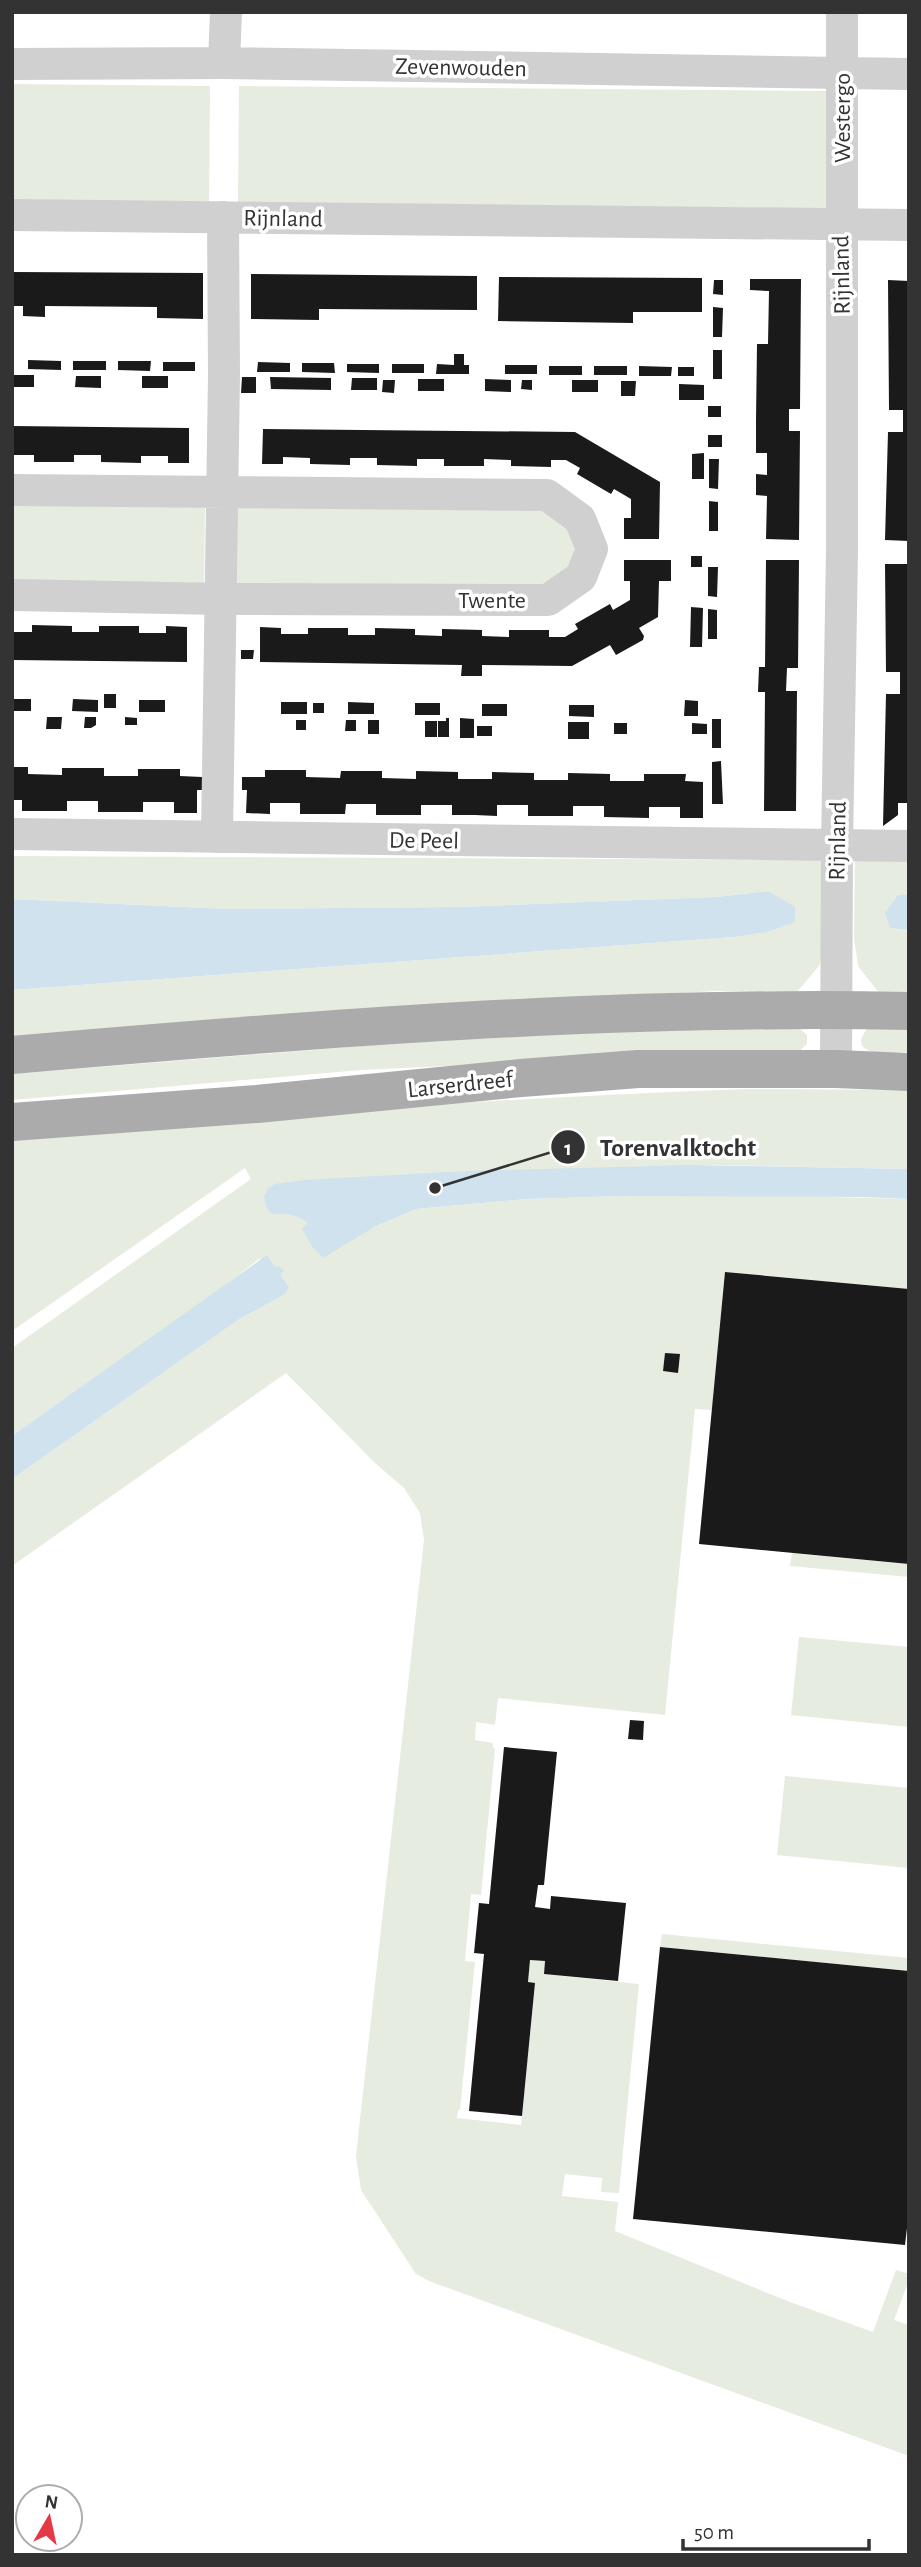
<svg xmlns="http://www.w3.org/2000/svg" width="921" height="2567" viewBox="0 0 921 2567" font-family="'Alegreya Sans',sans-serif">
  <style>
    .green { fill: #e6ecdf }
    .water { fill: #cfe2ee }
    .building { fill: #1a1a1a }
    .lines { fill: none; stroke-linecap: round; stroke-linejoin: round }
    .minor { stroke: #d0d0d0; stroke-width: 32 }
    .major { stroke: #ababab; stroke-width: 38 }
    .labels { text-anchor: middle; stroke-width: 7; stroke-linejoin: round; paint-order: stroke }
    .street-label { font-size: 24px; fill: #333; stroke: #fff }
    .leader { fill: none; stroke: #333; stroke-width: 2.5 }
    .callout-dot { fill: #333; stroke: #fff; stroke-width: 2.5 }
    .mark-label { font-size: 21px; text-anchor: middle; font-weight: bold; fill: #fff }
    .callout-label { font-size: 26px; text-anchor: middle; font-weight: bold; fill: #333; stroke: #fff; stroke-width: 7; stroke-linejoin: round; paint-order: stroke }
  </style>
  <rect width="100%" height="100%" fill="#fff"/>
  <path class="green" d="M 12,84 L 210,86 L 209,204 L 12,202 Z
    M 239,86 L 830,91 L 829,210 L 238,204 Z
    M 12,505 L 205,506 L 204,587 L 12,585 Z
    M 235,507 L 541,509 C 549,515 561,522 568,530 C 584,549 567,571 555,586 L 234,588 Z
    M 12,856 L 826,860 L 826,937 L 819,966 L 797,992 L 716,991 L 597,997 L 12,1047 L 12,990 L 734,937 L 794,922 L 795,908 L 768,891 L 716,897 L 458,907 L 227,909 L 12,899 Z
    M 855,861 L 909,861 L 909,895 L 898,895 L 890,928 L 909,930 L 909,993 L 879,993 L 858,966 L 854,938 Z
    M 909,1026 L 909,1052 L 872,1053 L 862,1046 L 861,1040 L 866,1029 Z
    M 798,1027 L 807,1035 L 807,1044 L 798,1052 L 739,1052 L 361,1070 L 12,1100 L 12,1074 L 413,1042 L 643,1029 Z
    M 748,1089 L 909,1090 L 909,1169 L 710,1165 L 293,1215 L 309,1222 L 313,1248 L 318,1251 L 416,1209 L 526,1199 L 624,1196 L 752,1195 L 909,1199 L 909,1289 L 725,1272 L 712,1410 L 695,1409 L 665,1715 L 498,1698 L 495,1725 L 476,1722 L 475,1740 L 493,1743 L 493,1748 L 495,1749 L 481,1895 L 471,1894 L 465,1961 L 475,1962 L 460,2110 L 458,2110 L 457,2118 L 521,2125 L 535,1984 L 528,1982 L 530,1960 L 545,1961 L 544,1974 L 639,1984 L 619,2193 L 601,2192 L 602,2178 L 565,2174 L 562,2196 L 618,2202 L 615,2231 L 790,2302 L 873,2332 L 896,2270 L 909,2274 L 909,2280 L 894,2320 L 909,2325 L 909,2456 L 429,2281 L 416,2274 L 361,2190 L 356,2156 L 424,1540 L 420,1513 L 404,1488 L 376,1464 L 286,1373 L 12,1566 L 12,1479 L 238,1320 L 285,1294 L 275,1267 L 259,1259 L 207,1299 L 12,1436 L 12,1348 L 251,1179 L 245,1168 L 12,1331 L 12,1134 C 257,1115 503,1098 748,1089 Z
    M 792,1553 L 909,1564 L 909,1577 L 790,1566 Z
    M 799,1637 L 909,1647 L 909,1727 L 791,1715 Z
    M 785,1776 L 909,1788 L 909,1868 L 777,1855 Z
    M 662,1934 L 909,1958 L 909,1971 L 660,1947 Z"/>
  <path class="water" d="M 768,891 L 795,907 L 795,922 L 766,932 L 734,937 L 12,990 L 12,899 L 227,909 L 458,907 L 716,897 Z
    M 898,895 L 909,895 L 909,930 L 890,928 L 885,913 Z
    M 689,1165 L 909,1169 L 909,1199 L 860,1197 L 624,1196 L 526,1199 L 416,1209 L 374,1227 L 323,1258 L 313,1248 L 302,1229 L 308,1222 C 303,1220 297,1216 292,1215 C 275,1212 267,1220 264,1196 L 268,1188 L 275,1184 L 304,1180 L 467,1171 Z
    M 267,1255 L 275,1267 L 279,1266 L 284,1271 L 280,1275 L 289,1287 L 285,1294 L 238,1320 L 12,1479 L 12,1436 Z"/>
  <path class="building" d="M 12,272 L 203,273 L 203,319 L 157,318 L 157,307 L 45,306 L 45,317 L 23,316 L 23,306 L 12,306 Z
    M 251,274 L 477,276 L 477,310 L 319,309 L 319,320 L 251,319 Z
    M 499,277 L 702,278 L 702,312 L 633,312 L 633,323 L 498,321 Z
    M 750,279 L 801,279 L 800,409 L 789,409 L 789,431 L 800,431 L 799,540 L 766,539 L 767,496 L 756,495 L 756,474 L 767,475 L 767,453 L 756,453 L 756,420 L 757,344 L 768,344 L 769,291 L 750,290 Z
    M 714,280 L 723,280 L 723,295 L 713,294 Z
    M 888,280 L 909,281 L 909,541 L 885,540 L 888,432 L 903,432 L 903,410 L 889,410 Z
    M 713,307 L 723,308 L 722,337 L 713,337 Z
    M 713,350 L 722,350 L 722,379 L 713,379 Z
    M 454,354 L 464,354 L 464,365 L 469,365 L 469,374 L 436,374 L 437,364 L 454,365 Z
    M 28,360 L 61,361 L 61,370 L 28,369 Z
    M 73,361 L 106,361 L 106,370 L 73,370 Z
    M 118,361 L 151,361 L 150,371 L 118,370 Z
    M 163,362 L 195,362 L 195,371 L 163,371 Z
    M 258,362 L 290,363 L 290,372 L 257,372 Z
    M 302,363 L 334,363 L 335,373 L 302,372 Z
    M 347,364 L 379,364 L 379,373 L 347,372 Z
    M 392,364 L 424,364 L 424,373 L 392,373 Z
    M 505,365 L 537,365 L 537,374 L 505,374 Z
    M 549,366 L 582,366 L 582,375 L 549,375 Z
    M 594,366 L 627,366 L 627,375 L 594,375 Z
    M 639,366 L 672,367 L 671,376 L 639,376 Z
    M 678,367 L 694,367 L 694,376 L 678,376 Z
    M 12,375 L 34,375 L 34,387 L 12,387 Z
    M 76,376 L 101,376 L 101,388 L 75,387 Z
    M 142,376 L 168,376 L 168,388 L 142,388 Z
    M 242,377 L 256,377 L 256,393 L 241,393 Z
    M 270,377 L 331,378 L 331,390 L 271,389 Z
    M 352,378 L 377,378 L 377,390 L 351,390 Z
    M 418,379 L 444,379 L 444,391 L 418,391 Z
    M 485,379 L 511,380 L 511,392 L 485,391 Z
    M 383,380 L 395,380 L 394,393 L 382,392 Z
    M 522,380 L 532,380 L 532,390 L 521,389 Z
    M 572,380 L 598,380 L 598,392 L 572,392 Z
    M 621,381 L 636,381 L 635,396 L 621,396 Z
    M 679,384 L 704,385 L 704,400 L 679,400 Z
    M 708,406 L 721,406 L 721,417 L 708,417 Z
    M 12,426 L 189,428 L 189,463 L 168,463 L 168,456 L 141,456 L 141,463 L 101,462 L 101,455 L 74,455 L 74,462 L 34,462 L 34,455 L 12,455 Z
    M 263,429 L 575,432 L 660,482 L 659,539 L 624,539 L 624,518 L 631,518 L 631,499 L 614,489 L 611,494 L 577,474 L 580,468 L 566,460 L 551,460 L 551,467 L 511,466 L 511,460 L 484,459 L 484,466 L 444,466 L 444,459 L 417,459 L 417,466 L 377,465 L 377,458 L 350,458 L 350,465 L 310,464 L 310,458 L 283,457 L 283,464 L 262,464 Z
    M 708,435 L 722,435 L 722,447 L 708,447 Z
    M 704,453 L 704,479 L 692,479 L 692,454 Z
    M 709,459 L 719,459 L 718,489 L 709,488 Z
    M 709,501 L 718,502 L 718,531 L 709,531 Z
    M 691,556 L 702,556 L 702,567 L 691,567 Z
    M 624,560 L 671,560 L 671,581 L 659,581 L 658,617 L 639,628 L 644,636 L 643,640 L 616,655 L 610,645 L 572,666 L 482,665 L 482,676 L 461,676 L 462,665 L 260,662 L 260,627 L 281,628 L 281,634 L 308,634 L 308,628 L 348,628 L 348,635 L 375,635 L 375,628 L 415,629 L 415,635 L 442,636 L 442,629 L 482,630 L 482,636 L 509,637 L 509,630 L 549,630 L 549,637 L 565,637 L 578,629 L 575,624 L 610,604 L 613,610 L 630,600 L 630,581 L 624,581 Z
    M 766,560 L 799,560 L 798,668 L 787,668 L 786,691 L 797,691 L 796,811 L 764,811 L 765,692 L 758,692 L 759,667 L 765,667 Z
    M 885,564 L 909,564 L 909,803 L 898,803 L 898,815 L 883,826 L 886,694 L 900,694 L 900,672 L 886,672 Z
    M 708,567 L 718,567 L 717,597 L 708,596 Z
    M 691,607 L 703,608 L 702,647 L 690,647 Z
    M 708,609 L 717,610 L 717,639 L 708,639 Z
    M 32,625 L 72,626 L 72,632 L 99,632 L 99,626 L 139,626 L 139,633 L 166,633 L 166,626 L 187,627 L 187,662 L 12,660 L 12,632 L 32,632 Z
    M 241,650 L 254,650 L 253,659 L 241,659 Z
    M 104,694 L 116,694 L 116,708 L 104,708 Z
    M 12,699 L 31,699 L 31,711 L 12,711 Z
    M 73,699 L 98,700 L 98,712 L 72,711 Z
    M 139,700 L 165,700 L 165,712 L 139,712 Z
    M 685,700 L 698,701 L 698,716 L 684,716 Z
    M 281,702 L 307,702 L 307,714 L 281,714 Z
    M 348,702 L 374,703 L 374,714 L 348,714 Z
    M 313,703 L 324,703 L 324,713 L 313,713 Z
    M 415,703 L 440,703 L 440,715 L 415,715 Z
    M 482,704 L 507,704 L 507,716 L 482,716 Z
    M 569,705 L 594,705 L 594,717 L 569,716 Z
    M 47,717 L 62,717 L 61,729 L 46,729 Z
    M 85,717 L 96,717 L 96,725 L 91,728 L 84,728 Z
    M 125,717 L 137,718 L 137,725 L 125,725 Z
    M 446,718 L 449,718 L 449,737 L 438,737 L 438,721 L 446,721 Z
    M 460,718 L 474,719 L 474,738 L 460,738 Z
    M 712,719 L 721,719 L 721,748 L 712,748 Z
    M 296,720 L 306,720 L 306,730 L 296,730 Z
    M 346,720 L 356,720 L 356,731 L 345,731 Z
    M 368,720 L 379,720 L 379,734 L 368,734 Z
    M 425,721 L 437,721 L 437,737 L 425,737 Z
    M 568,722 L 589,722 L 589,739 L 568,739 Z
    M 614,723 L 627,723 L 627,734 L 614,734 Z
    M 692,723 L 707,724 L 707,734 L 692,734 Z
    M 477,726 L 492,726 L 492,736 L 477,736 Z
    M 721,761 L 723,804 L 712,804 L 712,762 Z
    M 12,767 L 28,767 L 28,774 L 62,775 L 62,768 L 104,768 L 104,776 L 138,776 L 138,769 L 180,769 L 180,776 L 202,777 L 202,790 L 197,790 L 197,813 L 174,813 L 174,802 L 143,802 L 143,812 L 98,812 L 98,801 L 67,801 L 67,811 L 22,811 L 22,800 L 12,800 Z
    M 265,770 L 306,770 L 306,777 L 340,778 L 341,771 L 382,771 L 382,778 L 416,779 L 416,771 L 458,772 L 458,779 L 492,779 L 492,772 L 534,773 L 534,780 L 568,780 L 568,773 L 610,774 L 610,781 L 644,781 L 644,774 L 686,774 L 685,781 L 703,782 L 703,818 L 680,818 L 680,807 L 649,807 L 649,818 L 604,817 L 604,806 L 573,806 L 573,816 L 528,816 L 528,805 L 497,805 L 497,816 L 475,815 L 452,815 L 452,805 L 421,805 L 421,815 L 376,815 L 376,804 L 346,804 L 345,814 L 300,814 L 300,803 L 270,803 L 270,814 L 246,813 L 247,790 L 242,790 L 242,777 L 265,777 Z
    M 725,1272 L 909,1289 L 909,1564 L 699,1544 Z
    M 665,1353 L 680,1354 L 678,1373 L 663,1371 Z
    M 630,1720 L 644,1721 L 643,1740 L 628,1739 Z
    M 504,1747 L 557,1752 L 544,1885 L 538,1885 L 535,1907 L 550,1909 L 551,1896 L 626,1903 L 618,1981 L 544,1974 L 545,1961 L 530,1960 L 528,1982 L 535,1983 L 522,2116 L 469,2111 L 484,1954 L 474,1953 L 479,1903 L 489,1904 Z
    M 660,1947 L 909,1971 L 909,2211 L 905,2245 L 633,2219 Z"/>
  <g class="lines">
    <path class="minor" d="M 224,63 L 226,12
      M 12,64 L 224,63 L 909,74
      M 12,215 L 909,225
      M 12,490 L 547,495 L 580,519 L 592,549 L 581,577 L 548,600 L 222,599 L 12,595
      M 12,834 L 909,846
      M 217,837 L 224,375 L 223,217
      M 836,1069 L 837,846 L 842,550 L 842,12"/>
    <path class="major" d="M 12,1055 C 310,1029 609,1005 909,1011
      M 12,1122 L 257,1104 L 521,1078 L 638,1069 L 836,1069 L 909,1072"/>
  </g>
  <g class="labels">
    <g class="street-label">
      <text transform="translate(461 67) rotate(1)" y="8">Zevenwouden</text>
      <text transform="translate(842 118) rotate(-90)" y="8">Westergo</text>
      <text transform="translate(283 218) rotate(1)" y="8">Rijnland</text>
      <text transform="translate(841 275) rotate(-91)" y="8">Rijnland</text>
      <text x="492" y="608">Twente</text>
      <text transform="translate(424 840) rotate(1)" y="8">De Peel</text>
      <text transform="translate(837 841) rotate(-89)" y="8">Rijnland</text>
      <text transform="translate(460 1084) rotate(-6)" y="8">Larserdreef</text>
    </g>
  </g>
  <path class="leader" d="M435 1188L568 1147"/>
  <g class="callout-dot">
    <circle cx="435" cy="1188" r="7"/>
    <circle cx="568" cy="1147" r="18"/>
  </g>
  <g class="mark-label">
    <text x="568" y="1155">1</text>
  </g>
  <g class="callout-label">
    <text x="678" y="1156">Torenvalktocht</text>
  </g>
  <rect width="921" height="2567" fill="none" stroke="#333333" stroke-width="28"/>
  <g transform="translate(49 2518) rotate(9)"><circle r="33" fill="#ffffff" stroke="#adadad" stroke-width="2"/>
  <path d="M0-5L12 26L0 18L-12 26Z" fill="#e63946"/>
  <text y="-10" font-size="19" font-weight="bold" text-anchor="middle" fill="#333333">N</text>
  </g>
  <path d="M683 2539v10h186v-10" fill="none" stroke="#333333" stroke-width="3.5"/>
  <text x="694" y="2539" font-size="21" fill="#333333" stroke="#ffffff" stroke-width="5" paint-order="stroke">50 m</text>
</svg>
